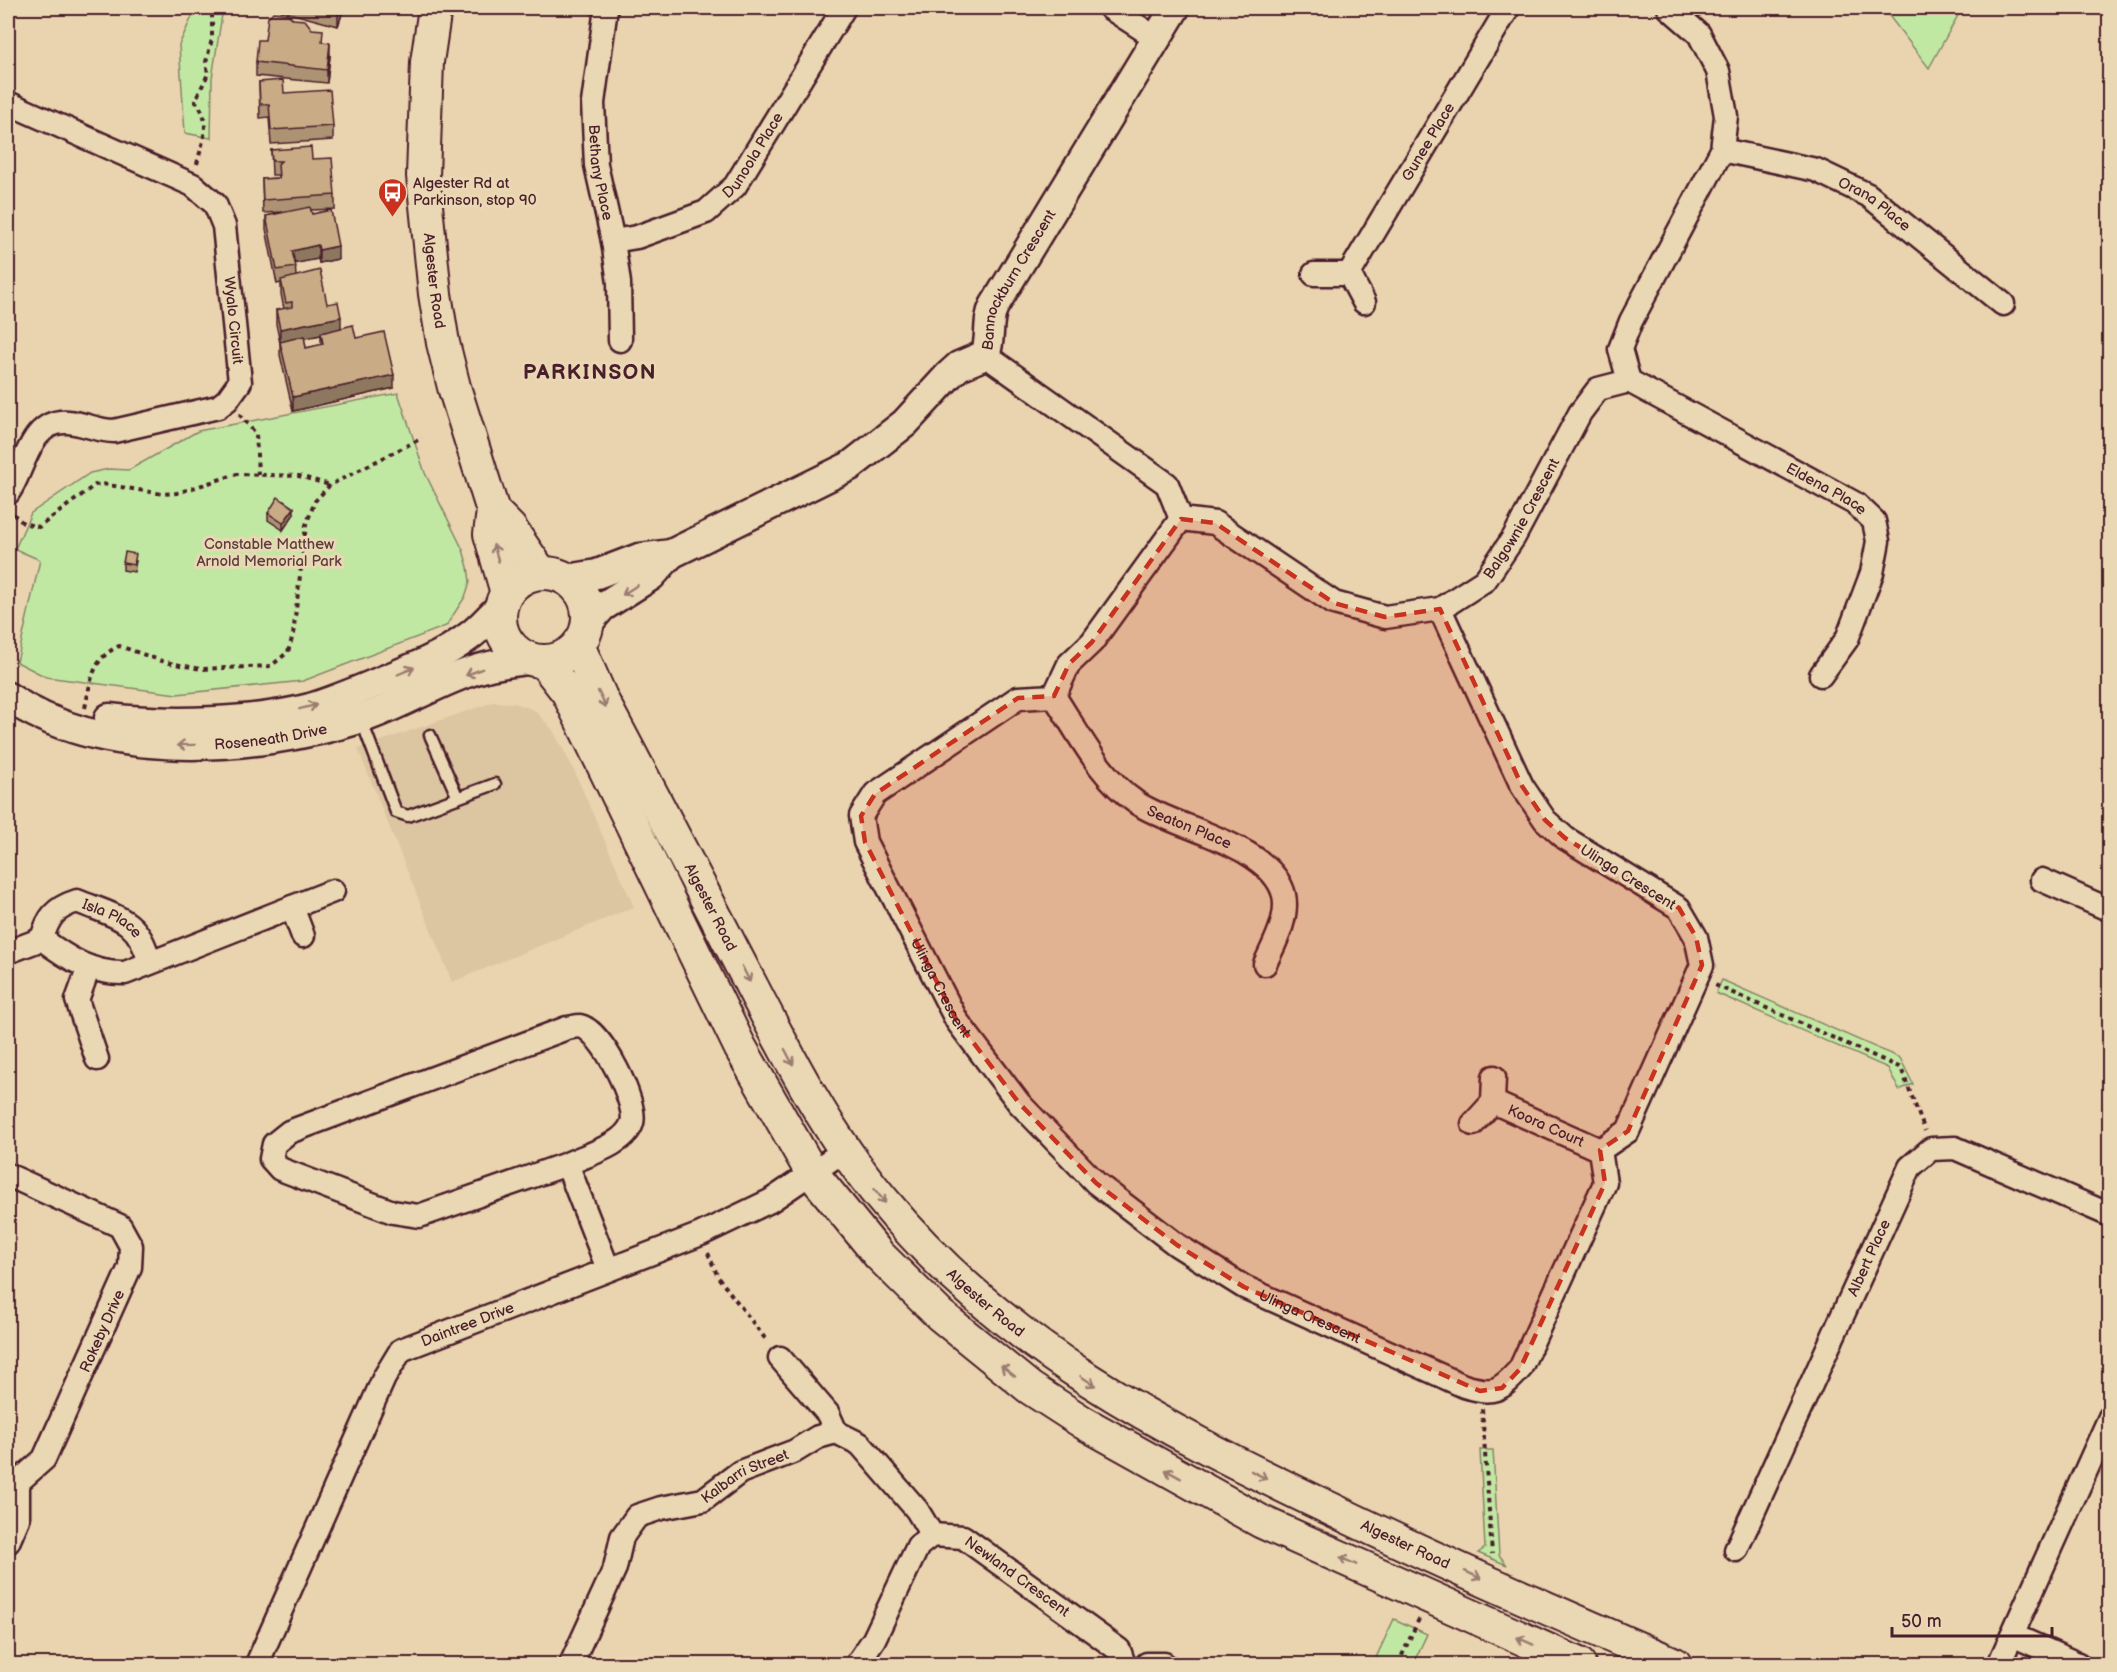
<svg xmlns="http://www.w3.org/2000/svg" width="2117" height="1672" viewBox="0 0 2117 1672" font-family="'Balsamiq Sans',sans-serif">
  <style>
    .built { fill: #dcc5a1 }
    .green { fill: #c1e8a3; stroke: #868467; stroke-width: 1.5 }
    .lines { fill: none; stroke-linecap: round; stroke-linejoin: round }
    .service-casing { stroke: #4a1f2b; stroke-width: 15 }
    .minor-casing { stroke: #4a1f2b; stroke-width: 27 }
    .tertiary-casing { stroke: #4a1f2b; stroke-width: 33 }
    .secondary-casing { stroke: #4a1f2b; stroke-width: 36 }
    .path { stroke: #4a1f2b; stroke-width: 4; stroke-dasharray: 4.5 4.5; stroke-linecap: butt }
    .service { stroke: #ead7b4; stroke-width: 10 }
    .minor { stroke: #ead7b4; stroke-width: 22 }
    .tertiary { stroke: #ead7b4; stroke-width: 28 }
    .secondary { stroke: #ead7b4; stroke-width: 32 }
    .wall { fill: #ad9373; stroke: #4a1f2b; stroke-width: 1.5; fill-rule: evenodd }
    .shaded-wall { fill: #8d785e; stroke: #4a1f2b; stroke-width: 1.5 }
    .building { fill: #c9ab86; stroke: #4a1f2b; stroke-width: 1.5 }
    .oneway { stroke: #9a7b70 }
    .marked { fill: #c8321e; fill-opacity: 0.2; stroke: #c8321e; stroke-width: 4.5; stroke-dasharray: 12 8; stroke-linejoin: round }
    .labels { text-anchor: middle; stroke-width: 6; stroke-linejoin: round; paint-order: stroke }
    .street-label { font-size: 15px; fill: #4a1f2b; stroke: #ead7b4 }
    .poi-label { font-size: 15px; fill: #4a1f2b; stroke: #ead7b4; text-anchor: start }
    .park-label { font-size: 15px; fill: #5c3d3d; stroke: #ead7b4 }
    .district-label { font-size: 21px; font-weight: bold; letter-spacing: 1.5px; fill: #4a1f2b; stroke: #ead7b4 }
  </style>
  <rect width="100%" height="100%" fill="#e9d4af"/>
  <filter id="ink" filterUnits="userSpaceOnUse"><feTurbulence type="fractalNoise" baseFrequency=".0167" numOctaves="2"/><feDisplacementMap in="SourceGraphic" scale="12" xChannelSelector="R" yChannelSelector="G"/><feConvolveMatrix kernelMatrix="1 2 1 2 8 2 1 2 1" color-interpolation-filters="sRGB"/></filter>
  <g filter="url(#ink)">
    <path class="built" d="M 493,702 L 514,703 L 534,710 L 552,729 L 572,766 L 634,907 L 452,982 L 358,749 Z"/>
    <path class="green" d="M 196,8 L 223,8 L 212,78 L 211,138 L 185,133 L 179,45 Z
      M 1883,8 L 1962,8 L 1929,68 Z
      M 398,393 L 425,473 L 463,550 L 468,567 L 470,582 L 465,597 L 446,626 L 303,681 L 177,694 L 46,677 L 17,662 L 40,560 L 15,549 L 31,513 L 90,473 L 109,469 L 129,470 L 198,431 Z
      M 1722,980 L 1900,1058 L 1913,1084 L 1899,1090 L 1888,1068 L 1716,993 Z
      M 1480,1450 L 1493,1450 L 1499,1555 L 1507,1565 L 1478,1553 L 1485,1548 Z
      M 1394,1619 L 1427,1634 L 1413,1664 L 1373,1664 Z"/>
    <g class="lines">
      <defs>
        <path id="service" d="M 361,719 L 396,812 L 408,816 L 495,784
          M 430,735 L 458,798"/>
        <g id="minor">
          <path id="s1" d="M 606,8 L 593,103 L 596,165 L 613,241 L 619,283 L 620,340"/>
          <path d="M 1110,8 L 1156,38"/>
          <path id="s2" d="M 8,103 L 193,185 L 215,204 L 224,226 L 240,382 L 227,400 L 218,407 L 114,431 C 97,431 84,423 68,422 C 29,419 25,469 8,493"/>
          <path id="s3" d="M 1722,150 L 1816,170 L 1868,195 L 2003,304"/>
          <path id="s4" d="M 613,241 L 637,237 L 706,212 L 735,186 L 844,8"/>
          <path d="M 1314,274 L 1349,274 L 1364,302"/>
          <path id="s5" d="M 1349,274 L 1508,8"/>
          <path id="s6" d="M 985,355 L 1167,484 L 1181,519 L 1215,523 L 1334,603 L 1385,617 L 1440,609 L 1485,580 L 1514,537 L 1580,413 L 1598,389 L 1629,381 L 1620,349 L 1631,321 L 1722,150 L 1726,116 L 1718,71 L 1699,34 L 1669,8"/>
          <path id="s7" d="M 1629,381 L 1856,504 L 1874,521 L 1878,541 L 1872,573 L 1847,639 L 1821,675"/>
          <path id="s8" d="M 1181,519 L 1092,642 L 1069,664 L 1054,696 L 1018,698 L 875,794 L 861,816 L 865,842 L 957,1021 L 1019,1103 L 1096,1183 L 1177,1245 L 1244,1287 L 1464,1386 C 1494,1395 1500,1391 1520,1369 L 1605,1183 L 1600,1150 L 1628,1131 L 1702,965 L 1696,937 L 1679,908 L 1565,838 L 1545,820 L 1522,786 L 1440,609"/>
          <path id="s9" d="M 1054,696 C 1078,732 1100,778 1137,803 C 1176,829 1271,844 1284,895 C 1289,918 1274,944 1265,964"/>
          <path d="M 2042,880 L 2110,910"/>
          <path d="M 292,907 L 303,936"/>
          <path id="s10" d="M 42,939 C 48,917 55,908 77,901 C 114,916 139,918 149,961"/>
          <path d="M 8,952 L 42,939 C 67,958 92,974 125,973 L 333,891"/>
          <path d="M 89,967 L 77,1000 L 97,1059"/>
          <path id="s11" d="M 1493,1102 L 1600,1150"/>
          <path d="M 1473,1124 L 1493,1102 L 1494,1077"/>
          <path d="M 567,1164 C 586,1155 625,1145 632,1123 C 638,1104 602,1030 580,1026 C 576,1026 570,1028 567,1028 L 289,1132 L 274,1144 L 271,1159 L 280,1169 L 393,1212 L 419,1216 L 567,1164 L 608,1269"/>
          <path d="M 8,1175 L 120,1226 L 131,1246 L 130,1267 L 44,1459 L 18,1482 L 18,1519 L 8,1542"/>
          <path d="M 780,1358 L 828,1414 L 836,1432"/>
          <path id="s12" d="M 1736,1550 L 1910,1167 L 1931,1149 L 1955,1148 L 2110,1215"/>
          <path d="M 2012,1635 L 2078,1664"/>
          <path id="s13" d="M 257,1664 L 384,1378 L 401,1350 L 701,1234 L 770,1201 L 845,1150"/>
          <path id="s14" d="M 571,1664 L 615,1568 L 622,1537 L 637,1516 L 661,1508 L 703,1500 L 740,1472 L 795,1451 L 818,1437 L 836,1432 L 860,1444 L 917,1510 L 932,1535"/>
          <path id="s15" d="M 857,1664 L 874,1639 L 918,1546 L 932,1535 L 963,1537 L 1119,1650 L 1124,1664"/>
          <path d="M 1147,1664 L 1164,1664"/>
          <path d="M 1999,1664 L 2110,1417"/>
        </g>
        <g id="tertiary">
          <path id="s16" d="M 567,579 L 597,574 L 639,558 L 671,554 L 850,466 L 905,423 L 949,375 L 959,366 L 985,355 C 992,339 986,322 994,306 L 1175,8"/>
          <path d="M 588,623 L 602,607 L 651,576 L 671,554"/>
          <path id="s17" d="M 8,697 C 103,762 254,752 360,719 C 403,705 443,678 486,667 C 501,663 516,662 531,659"/>
          <path d="M 109,718 C 167,725 253,723 310,708 C 337,700 364,688 391,677 C 418,666 444,655 468,637 C 480,629 490,616 501,606"/>
        </g>
        <g id="secondary">
          <path id="s18" d="M 435,8 L 427,62 L 423,176 L 435,294 L 443,343 L 454,387 L 493,511 L 490,534 L 507,593"/>
          <path d="M 493,511 L 510,528 L 541,573"/>
          <circle cx="544" cy="617" r="44"/>
          <path id="s19" d="M 578,645 L 602,700 C 647,784 691,869 735,954 C 779,1038 821,1126 882,1199 C 1004,1348 1161,1428 1331,1509 C 1444,1564 1560,1614 1675,1664"/>
          <path d="M 543,661 L 568,693 L 740,1047 L 812,1173 L 879,1255 L 940,1315 L 1030,1388 L 1084,1423 L 1262,1522 L 1579,1664"/>
        </g>
      </defs>
      <use href="#service" class="service-casing"/>
      <use href="#minor" class="minor-casing"/>
      <use href="#tertiary" class="tertiary-casing"/>
      <use href="#secondary" class="secondary-casing"/>
      <path class="path" d="M 197,164 C 202,142 213,120 195,101 L 208,74 L 206,62 L 212,39 L 212,8
        M 239,414 L 256,434 L 258,475
        M 13,514 L 23,523 L 39,527 L 95,485 L 102,484 L 163,494 L 177,493 L 237,474 L 299,476 L 330,485
        M 85,708 C 91,681 92,658 119,646 L 165,662 L 201,669 L 271,666 L 288,652 L 293,635 L 306,525 L 315,501 L 330,485 L 422,438
        M 1715,985 L 1901,1068 L 1925,1131
        M 708,1253 L 718,1277 L 767,1341
        M 1482,1409 L 1492,1554
        M 1398,1664 L 1419,1619"/>
      <use href="#service" class="service"/>
      <use href="#minor" class="minor"/>
      <use href="#tertiary" class="tertiary"/>
      <use href="#secondary" class="secondary"/>
    </g>
    <path class="wall" d="M 274,8 L 344,8 L 338,26 L 274,9 Z
      M 293,19 L 323,42 L 330,56 L 327,83 L 256,76 L 256,62 L 265,40 Z
      M 259,82 L 284,93 L 333,126 L 333,140 L 271,144 L 269,117 L 260,118 Z
      M 271,150 L 312,159 L 335,195 L 335,209 L 311,210 L 312,214 L 338,259 L 319,263 L 318,259 L 295,263 L 296,276 L 327,304 L 341,328 L 356,338 L 394,388 L 293,411 L 280,355 L 280,343 L 276,324 L 276,310 L 284,309 L 281,294 L 281,283 L 277,284 L 266,229 L 266,216 L 283,212 L 263,213 L 262,179 L 278,178 L 278,175 L 272,175 ZM 321,335 L 321,345 L 306,348 L 304,338 Z
      M 268,513 L 294,514 L 283,530 L 268,520 Z
      M 136,561 L 134,572 L 123,570 L 123,563 Z"/>
    <path class="shaded-wall" d="M 340,8 L 344,8 L 338,26 L 338,13 Z
      M 330,43 L 330,56 L 327,83 L 327,70 Z
      M 318,245 L 318,259 L 292,264 L 292,251 Z
      M 338,246 L 338,259 L 319,263 L 319,250 Z
      M 341,317 L 341,331 L 280,343 L 280,329 Z
      M 394,375 L 394,388 L 293,411 L 293,397 Z
      M 294,508 L 294,514 L 283,530 L 283,523 Z"/>
    <path class="building" d="M 319,8 L 340,8 L 338,13 Z
      M 273,12 L 288,14 L 293,19 L 305,20 L 312,29 L 323,30 L 322,42 L 330,43 L 327,70 L 256,62 L 258,40 L 265,40 L 268,17 Z
      M 283,80 L 284,93 L 330,90 L 333,126 L 271,130 L 269,104 L 260,104 L 259,82 Z
      M 311,147 L 312,159 L 332,158 L 335,195 L 263,200 L 262,179 L 279,178 L 278,164 L 281,161 L 272,161 L 271,150 Z
      M 310,207 L 312,214 L 331,210 L 338,246 L 319,250 L 318,245 L 292,251 L 296,267 L 277,270 L 266,216 Z
      M 320,270 L 327,304 L 338,302 L 341,317 L 280,329 L 276,310 L 292,307 L 292,302 L 286,303 L 281,280 Z
      M 353,325 L 356,338 L 384,332 L 394,375 L 293,397 L 280,342 L 304,336 L 306,348 L 323,344 L 321,333 Z
      M 278,497 L 294,508 L 283,523 L 268,513 Z
      M 125,552 L 136,554 L 134,565 L 123,563 Z"/>
    <defs><path id="oneway-shaft" d="M-6 0H5M1.5-3L5.5 0L1.5 3" fill="none" stroke-width="1.6" stroke-linecap="round" stroke-linejoin="round" transform="scale(1.5)"/></defs>
    <g class="oneway">
      <use href="#oneway-shaft" transform="translate(496 553) rotate(-107)"/>
      <use href="#oneway-shaft" transform="translate(630 590) rotate(147)"/>
      <use href="#oneway-shaft" transform="translate(406 671) rotate(-23)"/>
      <use href="#oneway-shaft" transform="translate(474 672) rotate(158)"/>
      <use href="#oneway-shaft" transform="translate(602 699) rotate(64)"/>
      <use href="#oneway-shaft" transform="translate(308 707) rotate(-14)"/>
      <use href="#oneway-shaft" transform="translate(186 745) rotate(179)"/>
      <use href="#oneway-shaft" transform="translate(746 974) rotate(63)"/>
      <use href="#oneway-shaft" transform="translate(789 1057) rotate(62)"/>
      <use href="#oneway-shaft" transform="translate(880 1196) rotate(52)"/>
      <use href="#oneway-shaft" transform="translate(1008 1371) rotate(-142)"/>
      <use href="#oneway-shaft" transform="translate(1088 1381) rotate(33)"/>
      <use href="#oneway-shaft" transform="translate(1173 1474) rotate(-151)"/>
      <use href="#oneway-shaft" transform="translate(1259 1475) rotate(27)"/>
      <use href="#oneway-shaft" transform="translate(1348 1561) rotate(-156)"/>
      <use href="#oneway-shaft" transform="translate(1473 1575) rotate(25)"/>
      <use href="#oneway-shaft" transform="translate(1525 1641) rotate(-156)"/>
    </g>
  </g>
  <path class="marked" d="M 1181,519 L 1215,523 L 1334,603 L 1385,617 L 1440,609 L 1522,786 L 1545,820 L 1565,838 L 1679,908 L 1696,937 L 1702,965 L 1628,1131 L 1600,1150 L 1605,1183 L 1520,1369 L 1502,1388 L 1480,1391 L 1244,1287 L 1177,1245 L 1096,1183 L 1019,1103 L 957,1021 L 865,842 L 861,816 L 875,794 L 1018,698 L 1054,696 L 1069,664 L 1092,642 Z"/>
  <defs>
    <symbol id="bus-pin" viewBox="-11 -11 22 30"><path d="M0 17L-7.5 6A9.5 9.5 0 1 1 7.5 6Z" fill="#c8321e" stroke="#ead7b4"/><path d="M-5-6H5V4H4V6H2V4H-2V6H-4V4H-5ZM-3.5-4V0h7V-4ZM-3.5 1.2v1.5H-2V1.2ZM2 1.2v1.5H3.5V1.2Z" fill="#fff"/></symbol>
  </defs>
  <g fill-rule="evenodd">
    <use href="#bus-pin" x="376" y="176" width="33" height="45"/>
  </g>
  <g class="labels">
    <g class="street-label">
      <text dy="5" stroke="none"><textPath href="#s5" startOffset="154">Gunee Place</textPath></text>
      <text dy="5" stroke="none"><textPath href="#s4" startOffset="172">Dunoola Place</textPath></text>
      <text dy="5" stroke="none"><textPath href="#s1" startOffset="166">Bethany Place</textPath></text>
      <text dy="5" stroke="none"><textPath href="#s3" startOffset="164">Orana Place</textPath></text>
      <text dy="5" stroke="none"><textPath href="#s16" startOffset="567">Bannockburn Crescent</textPath></text>
      <text dy="5" stroke="none"><textPath href="#s18" startOffset="274">Algester Road</textPath></text>
      <text dy="5" stroke="none"><textPath href="#s2" startOffset="350">Wyalo Circuit</textPath></text>
      <text dy="5" stroke="none"><textPath href="#s7" startOffset="225">Eldena Place</textPath></text>
      <text dy="5" stroke="none"><textPath href="#s6" startOffset="672">Balgownie Crescent</textPath></text>
      <text dy="5" stroke="none"><textPath href="#s17" startOffset="272">Roseneath Drive</textPath></text>
      <text dy="5" stroke="none"><textPath href="#s9" startOffset="194">Seaton Place</textPath></text>
      <text transform="translate(1628 877) rotate(32)" y="5">Ulinga Crescent</text>
      <text dy="5" stroke="none"><textPath href="#s19" startOffset="294">Algester Road</textPath></text>
      <text dy="5" stroke="none"><textPath href="#s10" startOffset="94">Isla Place</textPath></text>
      <text dy="5" stroke="none"><textPath href="#s8" startOffset="644">Ulinga Crescent</textPath></text>
      <text dy="5" stroke="none"><textPath href="#s11" startOffset="58">Koora Court</textPath></text>
      <text dy="5" stroke="none"><textPath href="#s12" startOffset="321">Albert Place</textPath></text>
      <text dy="5" stroke="none"><textPath href="#s19" startOffset="780">Algester Road</textPath></text>
      <text dy="5" stroke="none"><textPath href="#s8" startOffset="1148">Ulinga Crescent</textPath></text>
      <text dy="5" stroke="none"><textPath href="#s13" startOffset="417">Daintree Drive</textPath></text>
      <text transform="translate(102 1331) rotate(-66)" y="5">Rokeby Drive</text>
      <text dy="5" stroke="none"><textPath href="#s14" startOffset="280">Kalbarri Street</textPath></text>
      <text dy="5" stroke="none"><textPath href="#s19" startOffset="1266">Algester Road</textPath></text>
      <text dy="5" stroke="none"><textPath href="#s15" startOffset="249">Newland Crescent</textPath></text>
    </g>
    <g class="poi-label">
      <text x="413" y="188">Algester Rd at<tspan x="413" dy="17">Parkinson, stop 90</tspan></text>
    </g>
    <g class="park-label">
      <text x="269" y="549">Constable Matthew<tspan x="269" dy="17">Arnold Memorial Park</tspan></text>
    </g>
    <g class="district-label">
      <text x="590" y="379">PARKINSON</text>
    </g>
  </g>
  <rect width="2117" height="1672" fill="none" stroke="#ead7b4" stroke-width="30"/>
  <rect x="15" y="15" width="2087" height="1642" fill="none" stroke="#4a1f2b" stroke-width="2" filter="url(#ink)"/>
  <path d="M1892 1627v9h160v-9" fill="none" stroke="#4a1f2b" stroke-width="3"/>
  <text x="1901" y="1627" font-size="18" fill="#4a1f2b" stroke="#ead7b4" stroke-width="4.5" paint-order="stroke">50 m</text>
</svg>
